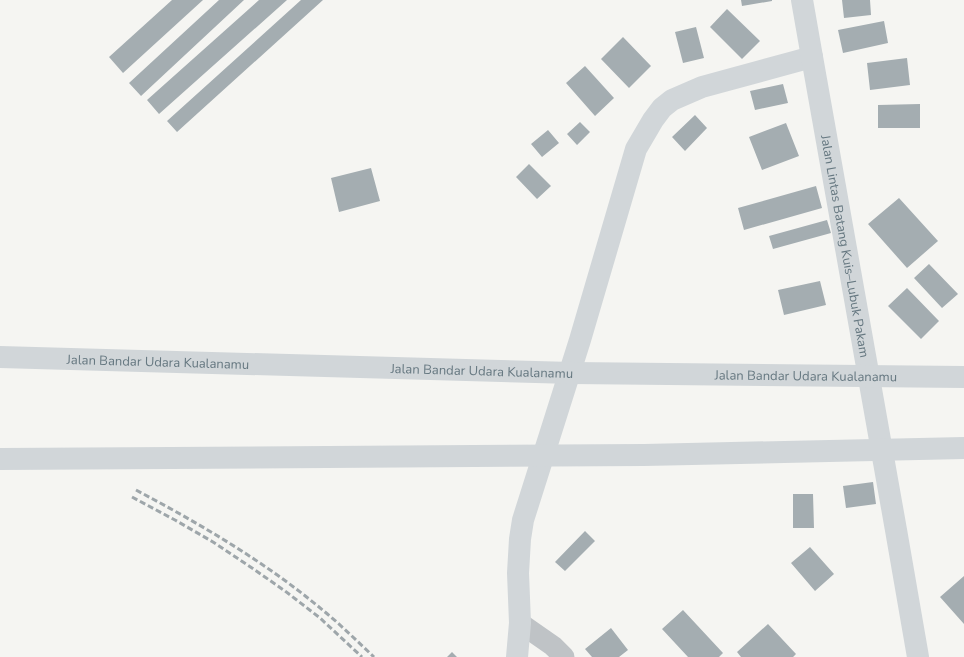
<svg xmlns="http://www.w3.org/2000/svg" width="964" height="657" viewBox="0 0 964 657" font-family="'Nunito Sans',sans-serif">
  <style>
    .building { fill: #a4adb1 }
    .lines { fill: none; stroke-linecap: round; stroke-linejoin: round }
    .street { stroke: #bfc3c6; stroke-width: 21 }
    .secondary { stroke: #d1d6d9; stroke-width: 22 }
    .highway { stroke: #d1d6d9; stroke-width: 22 }
    .rail { stroke: #9ea6aa; stroke-width: 3; stroke-dasharray: 6 3; stroke-linecap: butt }
    .labels { text-anchor: middle; stroke-width: 4; stroke-linejoin: round; paint-order: stroke }
    .street-label { font-size: 13px; fill: #667881; stroke: #fff }
  </style>
  <rect width="100%" height="100%" fill="#f5f5f2"/>
  <path class="building" d="M 172,0 L 203,0 L 123,73 L 109,57 Z
    M 219,0 L 244,0 L 141,96 L 129,83 Z
    M 259,0 L 287,0 L 159,114 L 147,100 Z
    M 301,0 L 323,0 L 177,132 L 167,121 Z
    M 741,0 L 772,0 L 772,1 L 742,6 Z
    M 842,0 L 870,0 L 871,15 L 844,18 Z
    M 727,9 L 760,41 L 742,59 L 710,27 Z
    M 884,21 L 888,43 L 843,53 L 838,30 Z
    M 696,27 L 704,58 L 683,63 L 675,32 Z
    M 623,37 L 651,66 L 629,88 L 601,59 Z
    M 907,58 L 910,85 L 870,90 L 867,63 Z
    M 585,66 L 614,98 L 595,116 L 566,83 Z
    M 783,84 L 788,103 L 755,110 L 750,91 Z
    M 920,104 L 920,128 L 878,128 L 878,105 Z
    M 695,115 L 707,128 L 685,151 L 672,137 Z
    M 580,122 L 590,132 L 577,145 L 567,134 Z
    M 786,123 L 799,156 L 762,170 L 749,137 Z
    M 548,130 L 559,143 L 542,157 L 531,144 Z
    M 529,164 L 551,186 L 537,199 L 516,177 Z
    M 371,168 L 380,201 L 339,212 L 331,178 Z
    M 816,186 L 822,208 L 744,230 L 738,208 Z
    M 899,198 L 938,241 L 907,268 L 868,224 Z
    M 827,220 L 831,233 L 773,249 L 769,236 Z
    M 929,264 L 958,294 L 942,308 L 914,278 Z
    M 820,281 L 826,305 L 784,315 L 778,290 Z
    M 907,288 L 939,321 L 921,339 L 888,306 Z
    M 873,482 L 876,504 L 846,508 L 843,486 Z
    M 793,494 L 813,494 L 814,528 L 793,528 Z
    M 585,531 L 595,541 L 565,571 L 555,562 Z
    M 810,547 L 834,574 L 815,591 L 791,563 Z
    M 964,576 L 964,624 L 940,597 Z
    M 683,610 L 723,653 L 719,657 L 688,657 L 662,629 Z
    M 768,624 L 796,654 L 793,657 L 741,657 L 737,652 Z
    M 611,628 L 628,650 L 619,657 L 592,657 L 585,649 Z
    M 452,652 L 457,657 L 447,657 Z"/>
  <g class="lines">
    <path class="street" d="M 520,623 L 553,646 L 564,657"/>
    <path class="secondary" d="M 517,657 L 520,623 L 518,573 L 520,539 L 523,520 L 580,340 L 636,149 L 653,120 L 662,108 L 672,100 L 702,87 L 812,57"/>
    <g class="highway">
      <path id="s1" d="M 802,0 L 812,57 L 896,530 L 918,657"/>
      <path id="s2" d="M 0,357 L 572,373 L 964,377"/>
      <path d="M 0,459 L 644,455 L 964,448"/>
    </g>
    <path class="rail" d="M 136,490 C 202,525 267,563 325,612 C 342,626 358,642 374,657
      M 132,497 L 175,520 L 213,542 L 252,568 L 285,591 L 320,618 L 362,657"/>
  </g>
  <g class="labels">
    <g class="street-label">
      <text dy="5" stroke="none"><textPath href="#s1" startOffset="250">Jalan Lintas Batang Kuis–Lubuk Pakam</textPath></text>
      <text dy="5" stroke="none"><textPath href="#s2" startOffset="158">Jalan Bandar Udara Kualanamu</textPath></text>
      <text dy="5" stroke="none"><textPath href="#s2" startOffset="482">Jalan Bandar Udara Kualanamu</textPath></text>
      <text dy="5" stroke="none"><textPath href="#s2" startOffset="806">Jalan Bandar Udara Kualanamu</textPath></text>
    </g>
  </g>
</svg>
